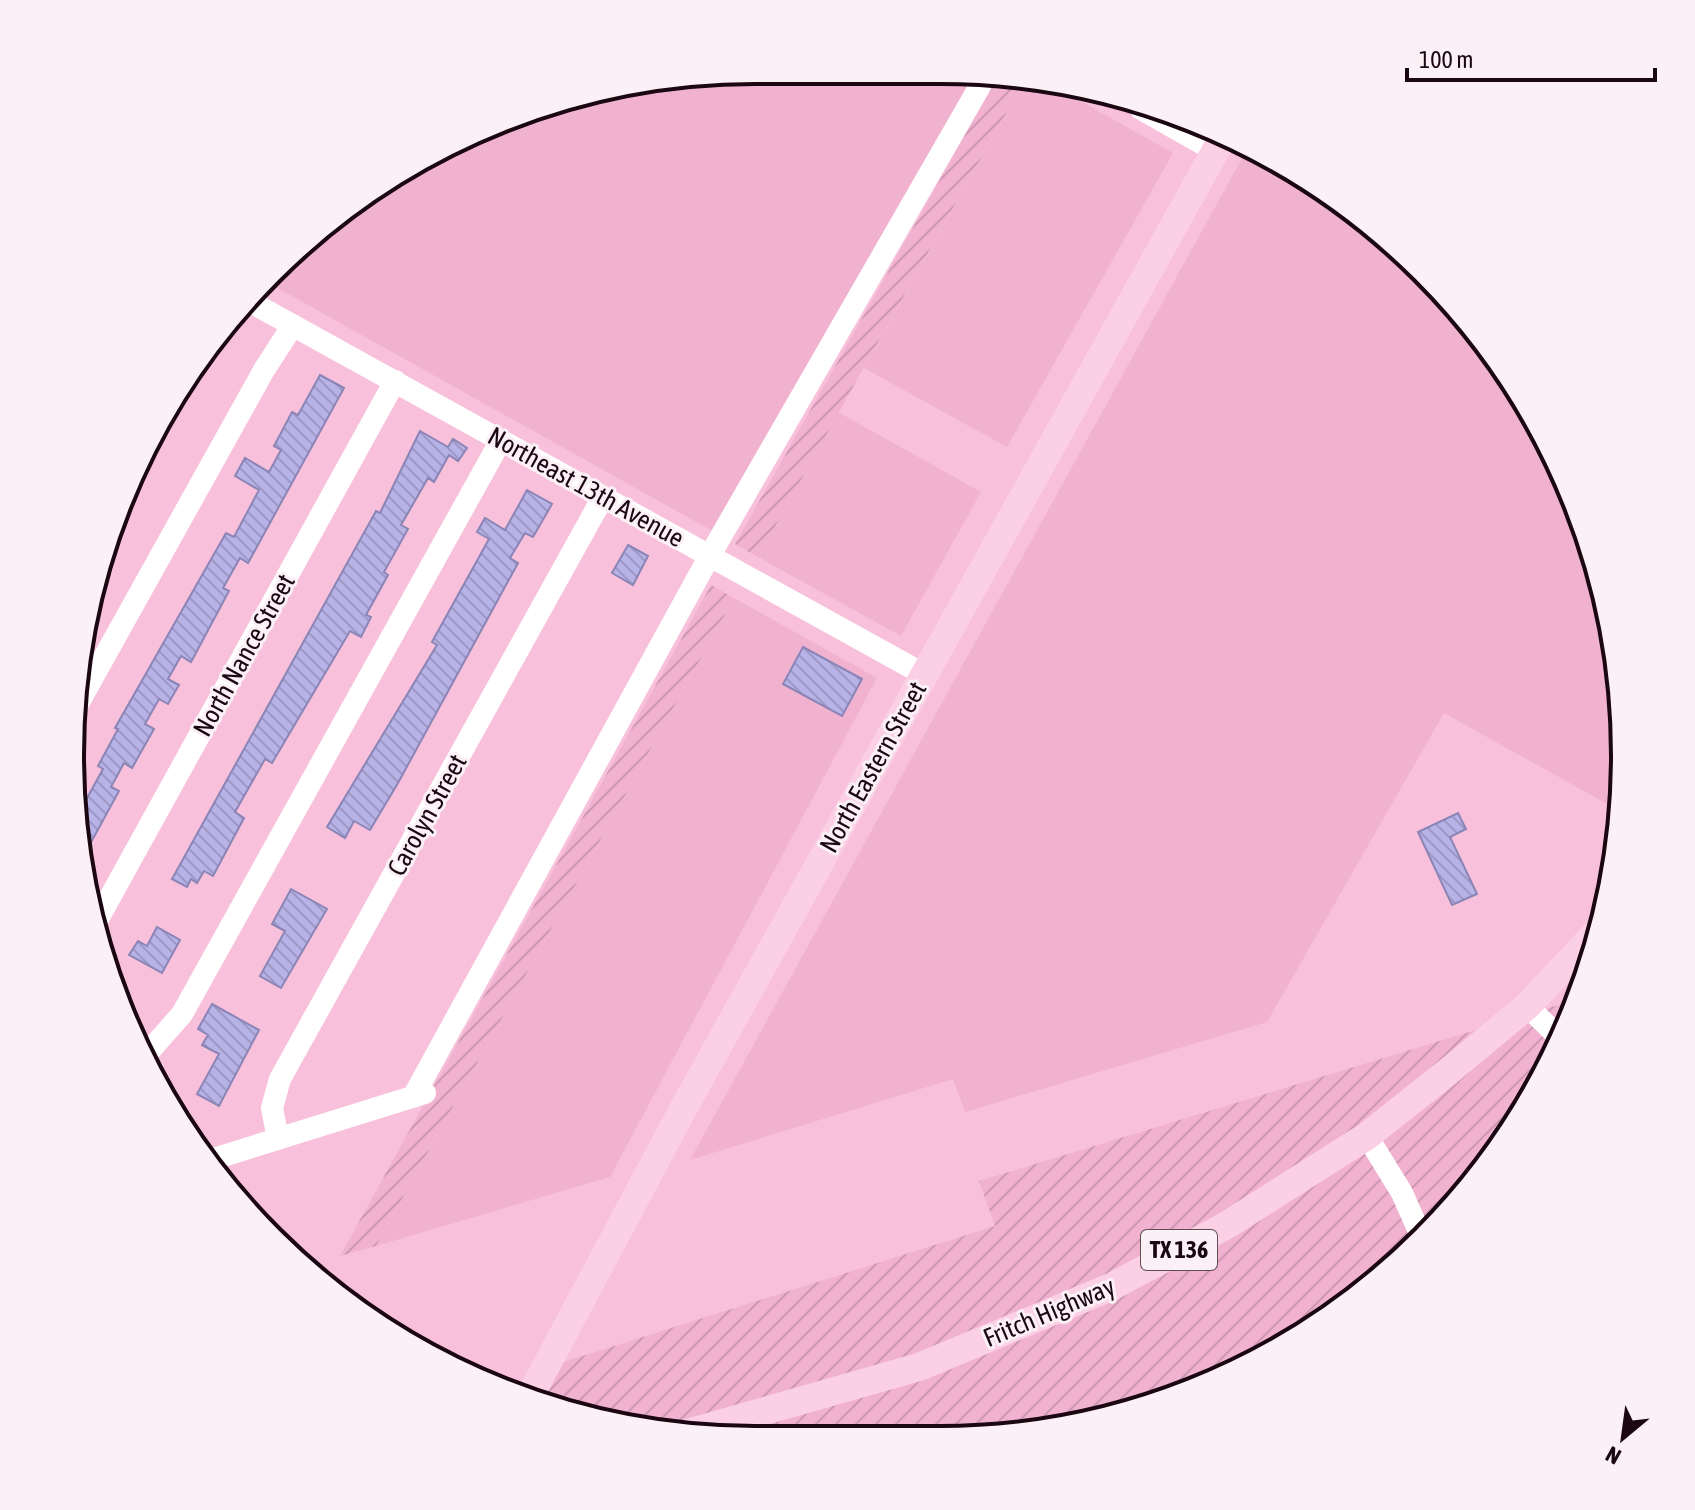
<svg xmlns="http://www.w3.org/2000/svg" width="1695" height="1510" viewBox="0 0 1695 1510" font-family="'Asap Condensed',sans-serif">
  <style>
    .built { fill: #f1b2d0 }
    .industrial { fill: url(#industrial-furrows) }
    .building { fill: url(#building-back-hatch); stroke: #8a85b6; stroke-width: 2 }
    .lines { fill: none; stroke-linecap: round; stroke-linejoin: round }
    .minor { stroke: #fff; stroke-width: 22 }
    .major { stroke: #fbd0e5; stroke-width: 28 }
    .labels { text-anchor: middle; stroke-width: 6; stroke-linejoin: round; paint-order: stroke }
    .shield { fill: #fbf0f5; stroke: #5e4d55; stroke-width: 2 }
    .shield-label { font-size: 24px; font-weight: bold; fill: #1a0711 }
    .street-label { font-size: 26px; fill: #1a0711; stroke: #fbf0f5 }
    .rim { fill: none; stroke: #1a0711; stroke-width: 4 }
  </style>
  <defs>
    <pattern id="industrial-furrows" width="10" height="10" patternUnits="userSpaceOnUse" patternTransform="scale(2)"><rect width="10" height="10" fill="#f1b2d0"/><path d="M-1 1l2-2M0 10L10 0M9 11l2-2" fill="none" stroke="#ce98b2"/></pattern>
    <pattern id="building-back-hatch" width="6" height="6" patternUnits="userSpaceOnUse" patternTransform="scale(2)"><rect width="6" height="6" fill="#b8b3e7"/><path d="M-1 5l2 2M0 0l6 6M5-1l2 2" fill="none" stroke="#9e98c5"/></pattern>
  </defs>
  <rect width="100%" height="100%" fill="#f8c0da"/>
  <path class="built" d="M 755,70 L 971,79 L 716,533 L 265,281 L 304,240 L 452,141 L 578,93 Z
    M 1024,81 L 1047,82 L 1173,153 L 1007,447 L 864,368 Z
    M 1246,151 L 1339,202 L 1392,240 L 1483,338 L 1554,452 L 1602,577 L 1623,710 L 1620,811 L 1444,713 L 1267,1022 L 965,1112 L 953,1079 L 690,1160 Z
    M 838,412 L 981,492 L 901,636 L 758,557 Z
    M 734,598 L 877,678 L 610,1177 L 376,1246 Z"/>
  <path class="industrial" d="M 996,80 L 1024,81 L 758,557 L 735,544 Z
    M 711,585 L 734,598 L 376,1246 L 340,1256 Z
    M 1578,999 L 1533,1097 L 1455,1206 L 1357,1298 L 1243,1369 L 1118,1417 L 984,1439 L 710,1438 L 578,1417 L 535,1400 L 554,1365 L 995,1226 L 979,1181 Z"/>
  <path class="building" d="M 320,375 L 344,388 L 248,563 L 240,558 L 223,588 L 229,591 L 191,662 L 181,656 L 168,679 L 179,685 L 168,704 L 159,699 L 145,724 L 154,729 L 132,768 L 124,763 L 111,787 L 119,791 L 89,846 L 78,841 L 75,820 L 103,769 L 98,766 L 118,729 L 115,728 L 226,533 L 234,537 L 259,490 L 235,476 L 245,458 L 269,472 L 281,450 L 274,446 L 292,412 L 298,415 Z
    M 420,431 L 448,447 L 453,439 L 467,448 L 458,461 L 449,455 L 434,482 L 428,478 L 401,525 L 408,529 L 384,572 L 388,575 L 366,615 L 371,617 L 361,637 L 350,631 L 272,763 L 265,759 L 235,812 L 244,818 L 213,876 L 204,871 L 197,883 L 191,879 L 187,887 L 172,879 L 376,511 L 380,513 Z
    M 527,490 L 552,504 L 533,537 L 525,533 L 510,558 L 518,563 L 398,783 L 370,830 L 354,821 L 345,838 L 327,827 L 437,645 L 432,642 L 489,539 L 477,532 L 485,518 L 505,530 Z
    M 628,545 L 648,556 L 633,585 L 612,573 Z
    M 803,647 L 862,679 L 842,716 L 783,684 Z
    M 1458,813 L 1466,829 L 1450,837 L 1477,894 L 1452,905 L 1418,832 Z
    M 291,889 L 327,909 L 281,988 L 260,976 L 285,931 L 272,924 Z
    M 157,927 L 180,940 L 162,973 L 129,955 L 138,941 L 147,946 Z
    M 212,1004 L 259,1030 L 219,1106 L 197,1094 L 219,1054 L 202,1045 L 208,1035 L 198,1029 Z"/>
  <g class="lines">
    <path class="minor" d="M 1141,109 L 1215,151
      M 247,300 L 925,675
      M 78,704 L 264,370 L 293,325
      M 93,928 L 395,381
      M 1527,1006 L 1560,1038
      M 145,1056 L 182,1014 L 501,440
      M 413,1097 L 709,557 L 984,79
      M 1367,1136 L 1402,1193 L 1422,1238
      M 278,1139 L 272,1108 L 280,1079 L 603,497
      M 207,1161 L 425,1093"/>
    <path class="major" d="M 529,1398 L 682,1111 L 1222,139
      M 684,1434 L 919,1367 L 1111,1287 L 1227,1225 L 1367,1136 L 1444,1075 L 1527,1006 L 1599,930"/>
  </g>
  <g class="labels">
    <rect class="shield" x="1141" y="1230" width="76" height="40" rx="6"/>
    <g class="shield-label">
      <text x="1179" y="1258">TX 136</text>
    </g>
    <g class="street-label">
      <text transform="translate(586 487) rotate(29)" y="9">Northeast 13th Avenue</text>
      <text transform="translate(244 655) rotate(-61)" y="9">North Nance Street</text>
      <text transform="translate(873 767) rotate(-61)" y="9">North Eastern Street</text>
      <text transform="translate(427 815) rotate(-61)" y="9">Carolyn Street</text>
      <text transform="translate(1049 1312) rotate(-23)" y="9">Fritch Highway</text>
    </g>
  </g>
  <path d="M0 0H1695V1510H0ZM755 84H940A671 671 0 0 1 1611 755V755A671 671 0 0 1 940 1426H755A671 671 0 0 1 84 755V755A671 671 0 0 1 755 84Z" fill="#fbf0f5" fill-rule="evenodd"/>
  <path class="rim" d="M755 84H940A671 671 0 0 1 1611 755V755A671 671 0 0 1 940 1426H755A671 671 0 0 1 84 755V755A671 671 0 0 1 755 84Z"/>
  <g transform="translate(1623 1438) rotate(209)" stroke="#fbf0f5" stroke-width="6" paint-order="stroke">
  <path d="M0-6L14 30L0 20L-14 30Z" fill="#1a0711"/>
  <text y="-12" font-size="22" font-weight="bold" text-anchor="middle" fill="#1a0711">N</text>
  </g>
  <path d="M1407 68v12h248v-12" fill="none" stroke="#1a0711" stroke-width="4"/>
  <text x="1419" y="68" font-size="24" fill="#1a0711" stroke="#fbf0f5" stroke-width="6" paint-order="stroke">100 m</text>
</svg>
